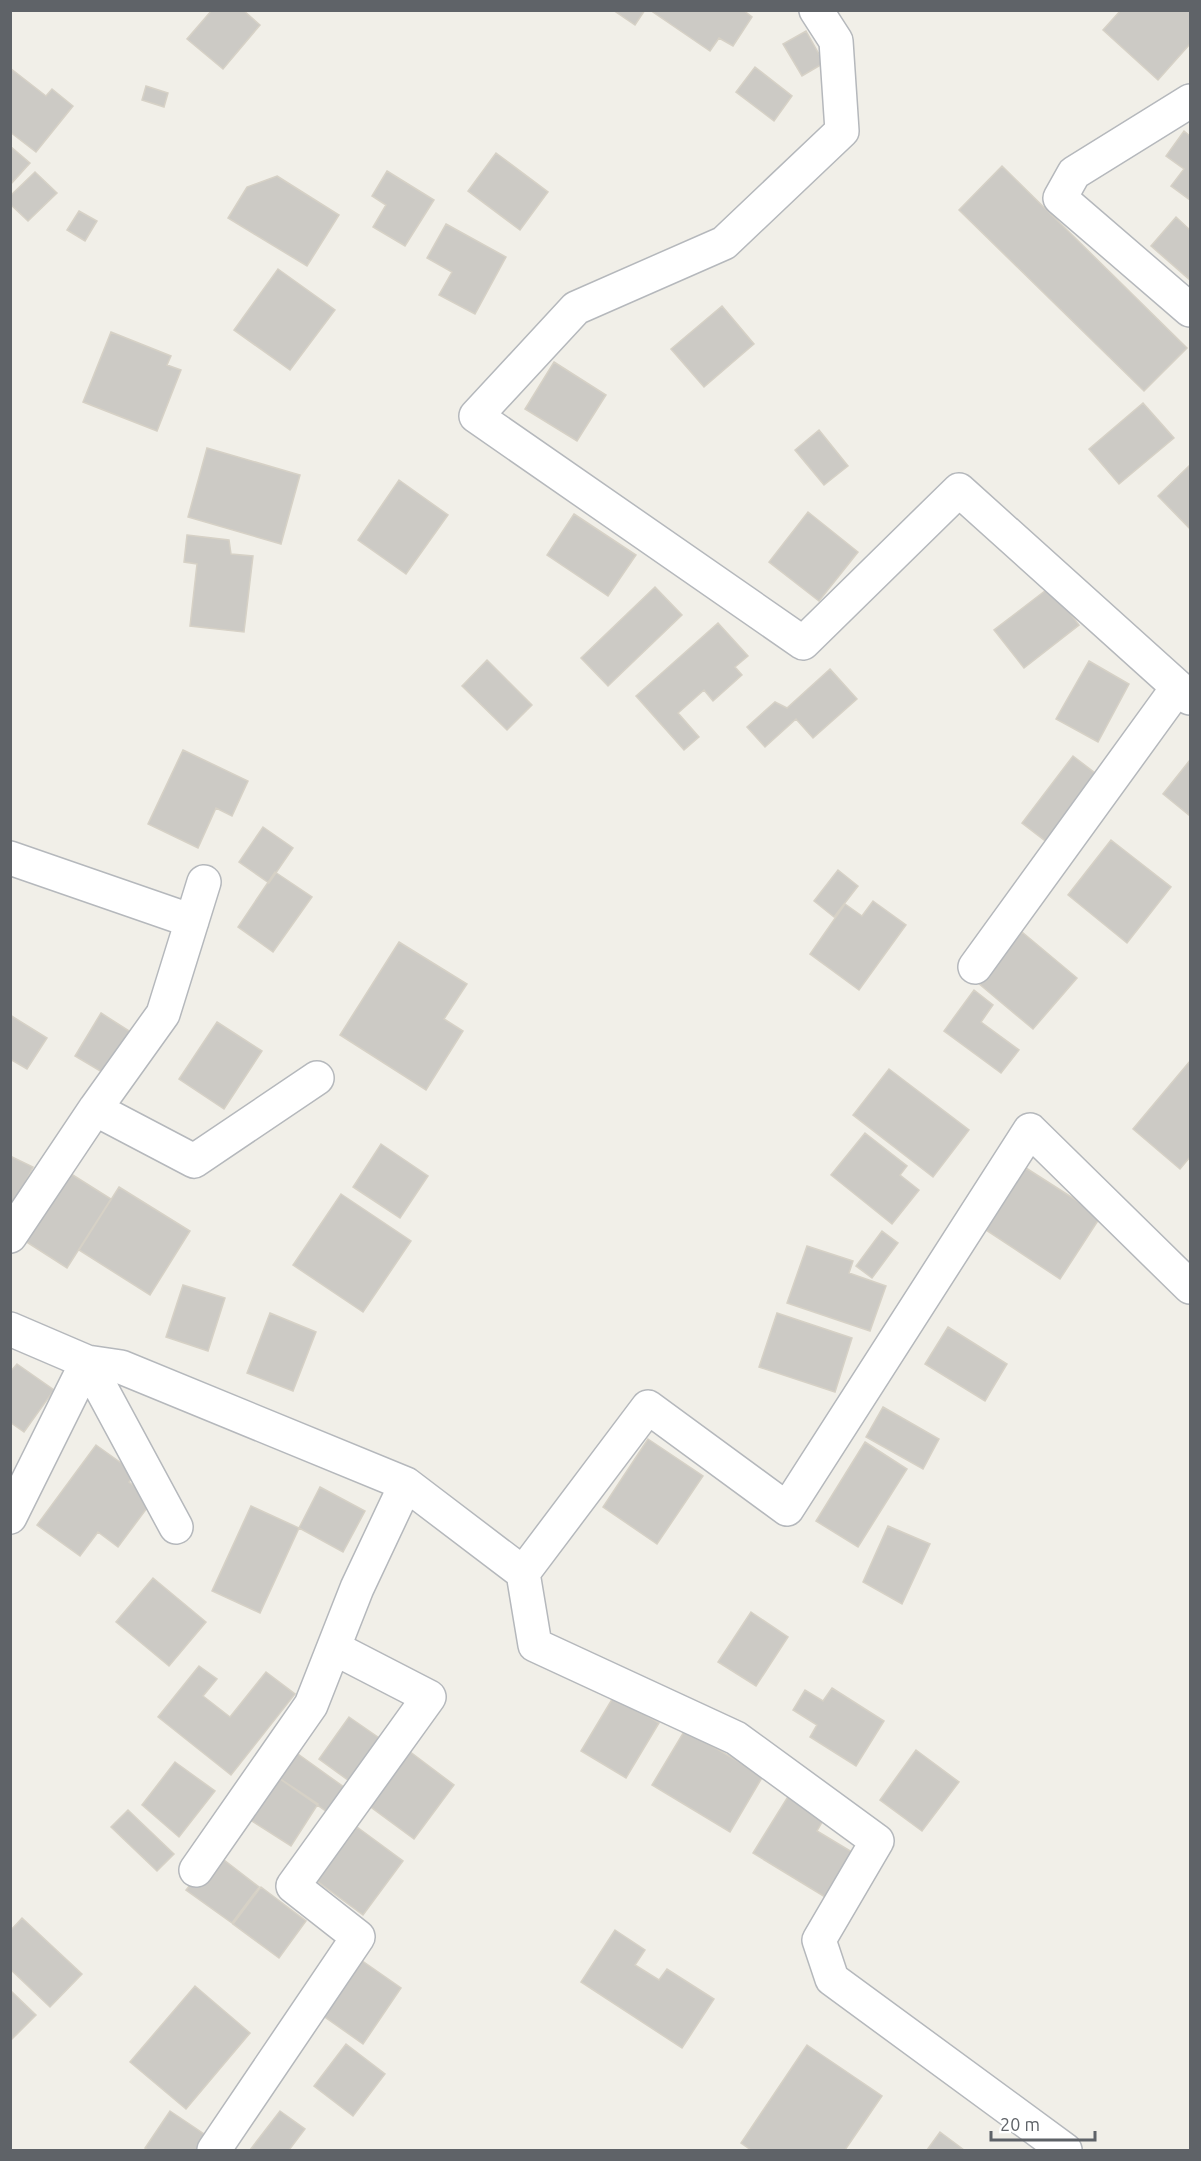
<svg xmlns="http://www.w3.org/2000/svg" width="1201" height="2161" viewBox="0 0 1201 2161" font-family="Ubuntu,sans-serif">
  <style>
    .building { fill: #cccac5; stroke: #d6d1c6; stroke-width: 1.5 }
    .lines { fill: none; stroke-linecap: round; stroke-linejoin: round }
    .street-casing { stroke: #b5b8bc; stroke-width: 36 }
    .street { stroke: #fff; stroke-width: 33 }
  </style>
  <rect width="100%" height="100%" fill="#f1efe8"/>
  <path class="building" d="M 212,10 L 243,10 L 260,25 L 223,69 L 187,39 Z
    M 613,10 L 645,10 L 635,25 Z
    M 650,10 L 743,10 L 752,17 L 733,46 L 719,38 L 710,51 Z
    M 1121,10 L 1190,10 L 1190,44 L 1158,80 L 1103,30 Z
    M 806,31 L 824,63 L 802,76 L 783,44 Z
    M 755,67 L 792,96 L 774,121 L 736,92 Z
    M 10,68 L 46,96 L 52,89 L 73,106 L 36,152 L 10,132 Z
    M 146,86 L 168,93 L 164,107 L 142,100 Z
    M 1184,131 L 1190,136 L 1190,200 L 1171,186 L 1184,169 L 1166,156 Z
    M 10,146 L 30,163 L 10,185 Z
    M 496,153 L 548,192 L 520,230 L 468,191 Z
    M 1002,166 L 1187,348 L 1144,391 L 959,210 Z
    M 387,171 L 434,200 L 405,246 L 373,227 L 386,205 L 372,196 Z
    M 35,172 L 57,193 L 28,221 L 10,204 L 10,196 Z
    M 277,176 L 339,215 L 307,266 L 228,218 L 247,187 Z
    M 79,211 L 97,221 L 85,241 L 67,230 Z
    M 1176,217 L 1190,230 L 1190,280 L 1151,246 Z
    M 446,224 L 506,257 L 475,314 L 439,295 L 452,272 L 427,258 Z
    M 278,269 L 335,310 L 290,370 L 234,330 Z
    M 722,306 L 754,344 L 704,387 L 671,349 Z
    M 111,332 L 171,356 L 167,365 L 181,370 L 157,431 L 83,402 Z
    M 554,362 L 606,395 L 577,441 L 525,409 Z
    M 1143,403 L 1174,438 L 1119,484 L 1089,449 Z
    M 819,430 L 848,466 L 824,485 L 795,450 Z
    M 207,448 L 300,475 L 281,544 L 188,517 Z
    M 1190,465 L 1190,529 L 1158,496 Z
    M 399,480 L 448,515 L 406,574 L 358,540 Z
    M 808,512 L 858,552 L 819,601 L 769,562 Z
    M 574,514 L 636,555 L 608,596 L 547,555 Z
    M 187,535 L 229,540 L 231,554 L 253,556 L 244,632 L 190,626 L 197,564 L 184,562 Z
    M 655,587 L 682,615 L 608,686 L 581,658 Z
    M 1050,587 L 1079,625 L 1024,668 L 994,630 Z
    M 718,623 L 748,656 L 735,667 L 742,675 L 713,701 L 704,690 L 678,713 L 699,737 L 684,750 L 636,696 Z
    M 487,660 L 532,705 L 507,730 L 462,686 Z
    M 1089,661 L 1129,684 L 1098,742 L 1056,719 Z
    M 830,669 L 857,699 L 813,738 L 796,719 L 765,747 L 747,727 L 775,702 L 787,708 Z
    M 183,750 L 248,781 L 232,816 L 216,808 L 198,848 L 148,824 Z
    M 1073,756 L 1108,783 L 1057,850 L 1022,823 Z
    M 1190,760 L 1190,816 L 1163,794 Z
    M 263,827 L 293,848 L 269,883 L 239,862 Z
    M 1111,840 L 1171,887 L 1127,943 L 1068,895 Z
    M 838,870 L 858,886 L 834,917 L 814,901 Z
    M 275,872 L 312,897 L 273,952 L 238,927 Z
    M 873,901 L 906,925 L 859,990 L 810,954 L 845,904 L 862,916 Z
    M 1022,932 L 1077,978 L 1033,1029 L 978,983 Z
    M 399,942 L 467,984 L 444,1019 L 463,1031 L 426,1090 L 340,1035 Z
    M 974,990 L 993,1005 L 981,1022 L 1019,1050 L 1001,1073 L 944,1031 Z
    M 101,1013 L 137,1036 L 112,1078 L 75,1056 Z
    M 10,1015 L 47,1038 L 27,1069 L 10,1059 Z
    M 217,1022 L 262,1051 L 224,1109 L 179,1079 Z
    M 1190,1061 L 1190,1157 L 1180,1169 L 1133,1129 Z
    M 889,1069 L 969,1130 L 933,1177 L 853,1115 Z
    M 865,1133 L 907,1166 L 900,1175 L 919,1190 L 892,1224 L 831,1175 Z
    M 381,1144 L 428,1176 L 400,1218 L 353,1187 Z
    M 10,1156 L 33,1167 L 10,1213 Z
    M 1026,1168 L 1101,1216 L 1060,1279 L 986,1230 Z
    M 68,1172 L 111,1199 L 67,1268 L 25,1241 Z
    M 119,1187 L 190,1231 L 150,1295 L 79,1250 Z
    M 341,1194 L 411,1241 L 363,1312 L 293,1265 Z
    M 882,1231 L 898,1243 L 872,1278 L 856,1266 Z
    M 807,1246 L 853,1261 L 849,1273 L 886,1286 L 870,1331 L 787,1303 Z
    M 183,1285 L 225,1298 L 208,1351 L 166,1337 Z
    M 270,1313 L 316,1332 L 293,1391 L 247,1373 Z
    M 777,1313 L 852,1338 L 835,1392 L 759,1367 Z
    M 948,1327 L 1007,1364 L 985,1401 L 925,1364 Z
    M 17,1364 L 54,1390 L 24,1432 L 10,1422 L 10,1372 Z
    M 883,1407 L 939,1439 L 923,1469 L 866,1437 Z
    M 648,1439 L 703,1476 L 657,1544 L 603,1507 Z
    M 865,1442 L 907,1469 L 858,1547 L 816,1521 Z
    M 96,1445 L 135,1473 L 129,1482 L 153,1500 L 118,1547 L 98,1532 L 80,1556 L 37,1525 Z
    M 320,1487 L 365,1511 L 343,1552 L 299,1528 Z
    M 251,1506 L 299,1528 L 260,1613 L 212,1591 Z
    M 888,1526 L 930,1544 L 902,1604 L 863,1582 Z
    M 153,1578 L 206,1622 L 169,1666 L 116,1622 Z
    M 751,1612 L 788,1637 L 756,1686 L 718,1662 Z
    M 199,1666 L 217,1679 L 203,1696 L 230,1717 L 266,1672 L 295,1694 L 231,1775 L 158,1717 Z
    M 832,1688 L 884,1721 L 856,1766 L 810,1737 L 817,1725 L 793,1710 L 805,1690 L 823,1701 Z
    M 614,1696 L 659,1723 L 626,1778 L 581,1751 Z
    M 349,1717 L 382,1740 L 352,1783 L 319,1759 Z
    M 685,1730 L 763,1776 L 730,1832 L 652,1785 Z
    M 291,1749 L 348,1790 L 330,1814 L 273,1774 Z
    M 916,1750 L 959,1782 L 922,1831 L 880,1800 Z
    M 409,1751 L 454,1785 L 414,1839 L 368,1805 Z
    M 175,1762 L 215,1791 L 179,1837 L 142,1805 Z
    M 273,1774 L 318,1804 L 291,1846 L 244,1816 Z
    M 789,1795 L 825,1817 L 817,1831 L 852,1852 L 825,1897 L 753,1853 Z
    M 128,1810 L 174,1854 L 157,1871 L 111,1827 Z
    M 357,1827 L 403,1861 L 363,1915 L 317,1881 Z
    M 215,1853 L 259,1887 L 232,1923 L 186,1890 Z
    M 261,1887 L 306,1921 L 279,1958 L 233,1924 Z
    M 22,1918 L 82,1974 L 50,2007 L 10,1969 L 10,1931 Z
    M 615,1930 L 645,1950 L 635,1965 L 659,1980 L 667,1969 L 714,1999 L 682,2048 L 581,1982 Z
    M 361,1960 L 401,1988 L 363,2044 L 322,2015 Z
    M 195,1986 L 250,2033 L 186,2109 L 130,2062 Z
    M 10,1990 L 36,2015 L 10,2041 Z
    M 346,2044 L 385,2074 L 353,2116 L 314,2086 Z
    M 807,2045 L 882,2096 L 845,2150 L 751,2150 L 741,2143 Z
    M 170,2111 L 210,2138 L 202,2150 L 148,2150 L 145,2148 Z
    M 280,2111 L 305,2129 L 289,2150 L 250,2150 Z
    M 940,2132 L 964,2150 L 927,2150 Z"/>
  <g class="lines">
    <defs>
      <path id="street" d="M 816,10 L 836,41 L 842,131 L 724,243 L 576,308 L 476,416 L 803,643 L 959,490 L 1190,698
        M 1190,101 L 1074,173 L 1060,198 L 1190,310
        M 10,858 L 192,921
        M 975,967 L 1178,687
        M 95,1109 L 194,1161 L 317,1078
        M 10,1236 L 95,1109 L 163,1014 L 204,882
        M 10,1329 L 87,1362 L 121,1367 L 406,1484 L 523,1573 L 535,1645 L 736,1738 L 877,1841 L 819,1940 L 832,1979 L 1065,2150
        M 87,1362 L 176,1527
        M 10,1517 L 87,1362
        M 523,1573 L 648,1407 L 787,1509 L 1030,1130 L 1190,1287
        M 196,1870 L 311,1705 L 357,1588 L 406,1484
        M 214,2150 L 358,1937 L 293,1886 L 429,1697 L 334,1648"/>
    </defs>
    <use href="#street" class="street-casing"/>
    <use href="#street" class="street"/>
  </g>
  <rect width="1201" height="2161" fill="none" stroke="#5f6368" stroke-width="24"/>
  <path d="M991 2131v9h104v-9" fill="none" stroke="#5f6368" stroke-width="3"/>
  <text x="1000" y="2131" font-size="18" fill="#5f6368" stroke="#ffffff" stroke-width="4.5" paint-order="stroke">20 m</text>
</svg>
